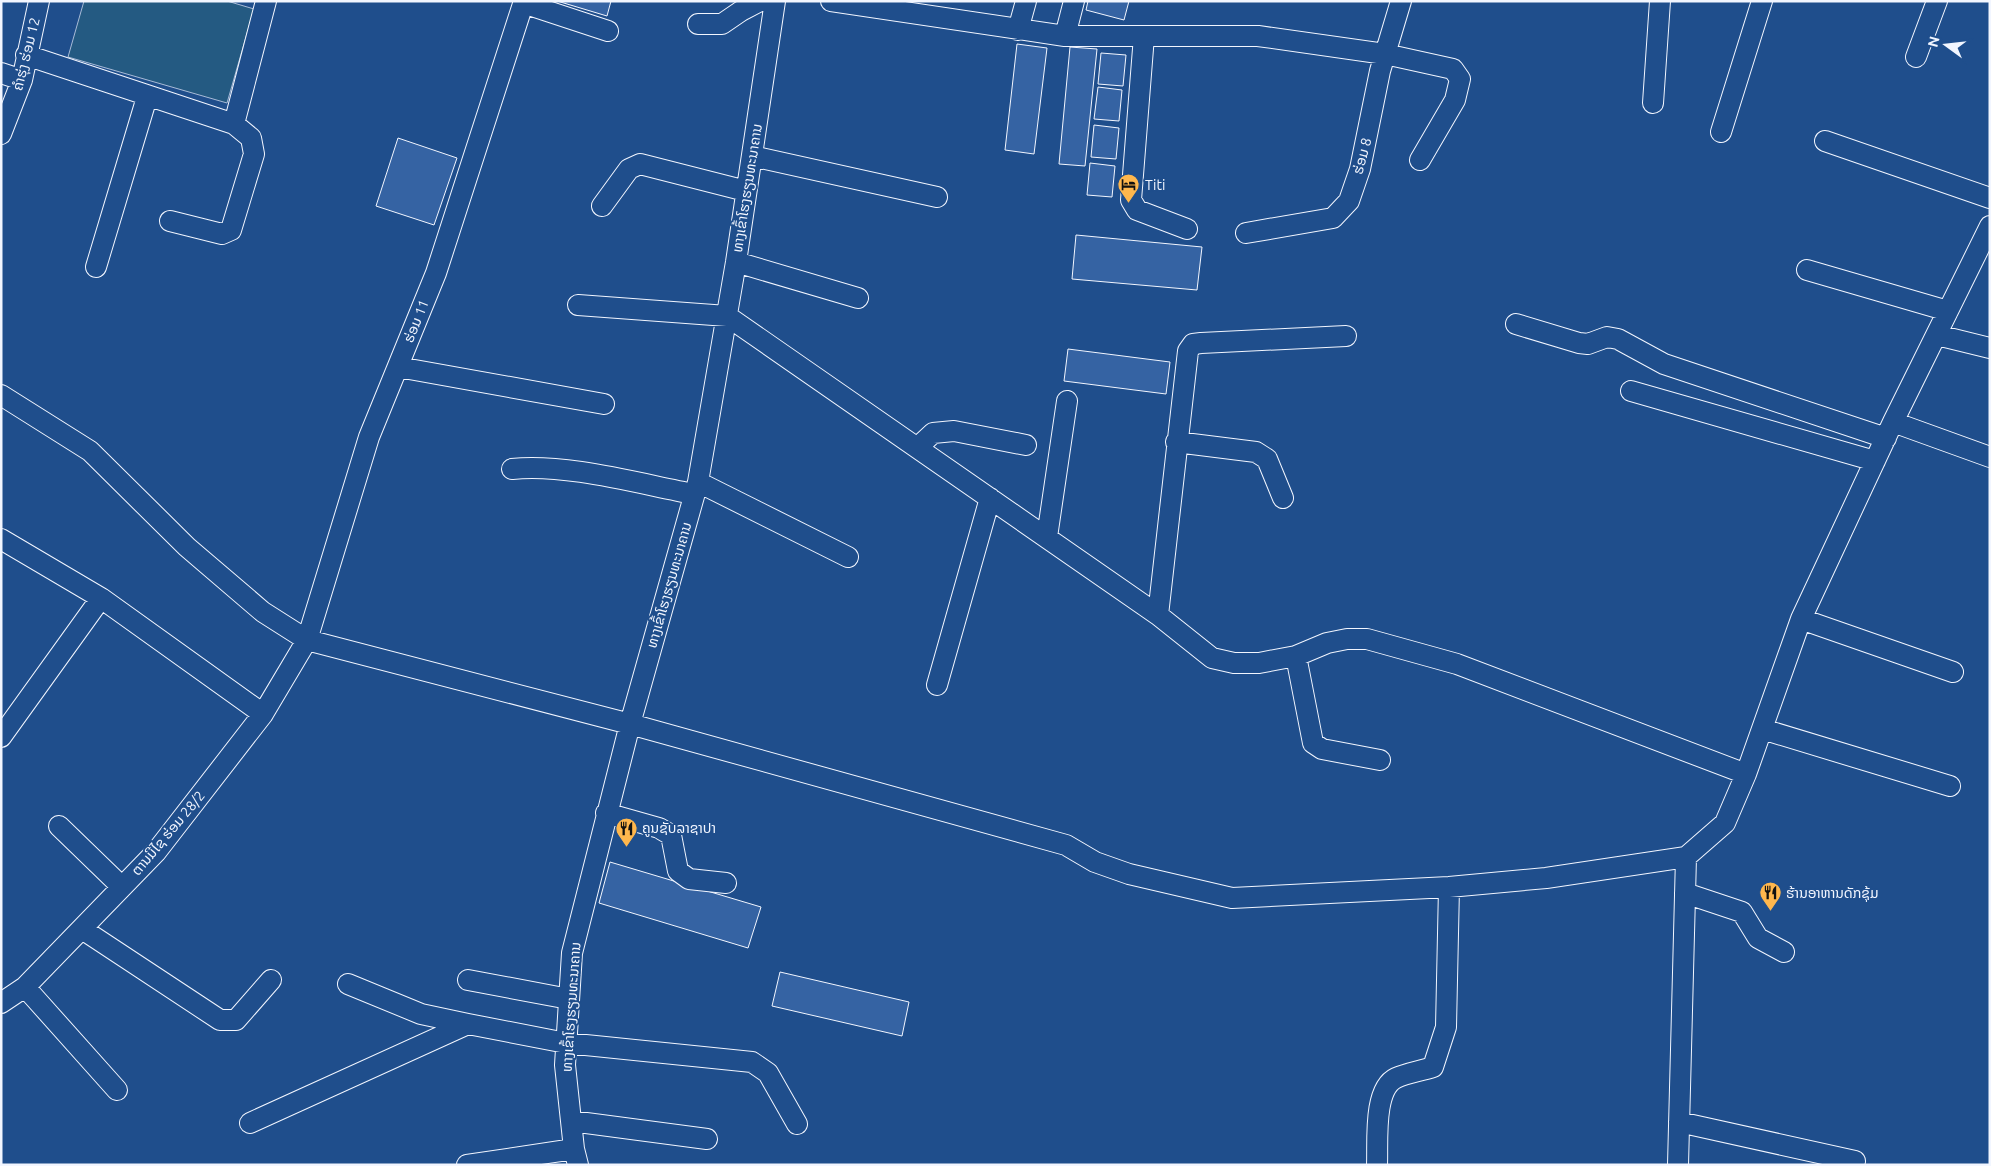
<svg xmlns="http://www.w3.org/2000/svg" width="1991" height="1166" viewBox="0 0 1991 1166" font-family="Ubuntu,'Noto Sans Lao',sans-serif">
  <style>
    .green { fill: #245a82; stroke: #a8bbd7 }
    .building { fill: #3563a3; stroke: #f2f6ff }
    .lines { fill: none; stroke-linecap: round; stroke-linejoin: round }
    .minor-casing { stroke: #f2f6ff; stroke-width: 22 }
    .minor { stroke: #1f4e8c; stroke-width: 20 }
    .labels { text-anchor: middle; stroke-width: 4; stroke-linejoin: round; paint-order: stroke }
    .street-label { font-size: 14px; fill: #f2f6ff; stroke: #1f4e8c }
    .poi-label { font-size: 14px; fill: #f2f6ff; stroke: #1f4e8c; text-anchor: start }
  </style>
  <rect width="100%" height="100%" fill="#1f4e8c"/>
  <path class="green" d="M 84,1 L 227,1 L 254,9 L 227,103 L 68,57 Z"/>
  <path class="building" d="M 557,1 L 611,1 L 607,16 Z
    M 1088,1 L 1129,1 L 1124,20 L 1086,10 Z
    M 1017,44 L 1047,48 L 1034,154 L 1005,150 Z
    M 1070,47 L 1097,49 L 1085,166 L 1059,164 Z
    M 1101,53 L 1126,55 L 1123,86 L 1098,84 Z
    M 1098,87 L 1122,90 L 1119,121 L 1094,119 Z
    M 1094,125 L 1119,128 L 1116,159 L 1091,157 Z
    M 398,138 L 457,158 L 434,225 L 376,206 Z
    M 1090,163 L 1115,166 L 1112,197 L 1087,195 Z
    M 1076,235 L 1202,247 L 1197,290 L 1072,279 Z
    M 1068,349 L 1170,362 L 1166,394 L 1064,381 Z
    M 610,862 L 761,907 L 748,948 L 599,903 Z
    M 780,972 L 909,1002 L 902,1036 L 772,1006 Z"/>
  <g class="lines">
    <defs>
      <path id="minor" d="M 831,1 L 1065,36 L 1258,36 L 1385,54 L 1453,69 L 1460,79 L 1455,100 L 1420,160
        M 523,3 L 608,31
        M 698,24 L 722,24 L 741,11 L 760,1
        M 1018,30 L 1026,1
        M 1065,36 L 1074,1
        M 1144,36 L 1131,200 L 1137,210 L 1187,229
        M 26,55 L 234,124 L 266,1
        M 1916,57 L 1937,1
        M 1,73 L 22,80
        M 1653,103 L 1660,1
        M 1721,132 L 1762,1
        M 1,134 L 22,80 L 39,1
        M 1825,141 L 1990,198
        M 752,156 L 937,197
        M 602,206 L 629,169 L 640,164 L 746,191
        M 170,221 L 222,234 L 231,230 L 254,154 L 251,138 L 234,124
        M 1246,233 L 1333,218 L 1349,201 L 1360,169 L 1380,71 L 1401,1
        M 736,262 L 858,298
        M 96,267 L 147,97
        M 1807,270 L 1948,311
        M 578,305 L 727,316 L 1158,615 L 1212,658 L 1234,663 L 1259,663 L 1296,656 L 1327,643 L 1347,639 L 1367,639 L 1457,664 L 1746,774
        M 1516,324 L 1579,343 L 1588,344 L 1607,337 L 1618,339 L 1664,364 L 1886,438
        M 1937,335 L 1990,348
        M 398,367 L 604,404
        M 1631,391 L 1875,461
        M 1,395 L 90,451 L 187,547 L 263,612 L 307,640 L 630,724 L 1066,845 L 1095,862 L 1129,874 L 1232,898 L 1449,887 L 1546,878 L 1686,857
        M 1893,422 L 1990,457
        M 1176,442 L 1256,452 L 1267,459 L 1283,498
        M 918,447 L 933,433 L 954,431 L 1026,445
        M 512,469 C 565,463 640,484 694,494
        M 698,482 L 848,557
        M 1047,537 L 1067,401
        M 1,539 L 101,598 L 263,714
        M 1158,615 L 1188,351 L 1193,344 L 1201,343 L 1346,336
        M 1801,619 L 1953,672
        M 1296,656 L 1313,743 L 1322,749 L 1380,760
        M 937,685 L 990,498
        M 1762,729 L 1950,786
        M 1,737 L 101,598
        M 606,813 L 659,828 L 671,835 L 678,871 L 689,879 L 726,883
        M 59,826 L 122,887
        M 1685,893 L 1742,912 L 1758,938 L 1784,952
        M 82,929 L 220,1020 L 236,1020 L 271,980
        M 468,980 L 569,999
        M 348,984 L 421,1014 L 468,1024 L 566,1043 L 752,1062 L 768,1073 L 797,1124
        M 25,987 L 117,1090
        M 1,1003 L 25,987 L 156,852 L 263,714 L 307,640 L 369,437 L 436,273 L 524,1
        M 571,1121 L 707,1139
        M 1679,1122 L 1855,1161
        M 250,1123 L 468,1024
        M 467,1165 L 574,1149
        M 578,1165 L 574,1149 L 565,1065 L 572,953 L 630,724 L 698,482 L 736,262 L 775,1
        M 1377,1165 C 1378,1142 1373,1089 1396,1078 C 1407,1073 1421,1071 1433,1067 L 1446,1027 L 1449,887
        M 1678,1165 L 1686,857 L 1725,823 L 1746,774 L 1801,619 L 1893,422 L 1990,226"/>
    </defs>
    <use href="#minor" class="minor-casing"/>
    <use href="#minor" class="minor"/>
  </g>
  <defs>
    <symbol id="hotel-pin" viewBox="-11 -11 22 30"><path d="M0 17L-7.5 6A9.5 9.5 0 1 1 7.5 6Z" fill="#ffb74d" stroke="#1f4e8c"/><path d="M-6-4.5h1.5V1H6V5H4.5V3h-9V5H-6ZM-4 0a1.8 1.8 0 1 1 3.6 0ZM.5 0V-2.5h3Q6-2.5 6 0Z" fill="#111"/></symbol>
    <symbol id="restaurant-pin" viewBox="-11 -11 22 30"><path d="M0 17L-7.5 6A9.5 9.5 0 1 1 7.5 6Z" fill="#ffb74d" stroke="#1f4e8c"/><path d="M-5-6h1v4h1v-4h1v4h1v-4h1v5L-1.5 .5V6h-2V.5L-5-1ZM5-6V6H3V1.5H1.5Q1.5-4 5-6Z" fill="#111"/></symbol>
  </defs>
  <g fill-rule="evenodd">
    <use href="#hotel-pin" x="1116" y="172" width="25" height="34"/>
    <use href="#restaurant-pin" x="614" y="816" width="25" height="34"/>
    <use href="#restaurant-pin" x="1758" y="880" width="25" height="34"/>
  </g>
  <g class="labels">
    <g class="street-label">
      <text transform="translate(26 54) rotate(-76)" y="5">ຄໍາຮຸ່ງ ຮ່ອມ 12</text>
      <text transform="translate(1362 156) rotate(-75)" y="5">ຮ່ອມ 8</text>
      <text transform="translate(747 188) rotate(-81)" y="5">ທາງເຂົ້າໂຮງຮຽນທະນາຄານ</text>
      <text transform="translate(416 321) rotate(-68)" y="5">ຮ່ອມ 11</text>
      <text transform="translate(669 585) rotate(-74)" y="5">ທາງເຂົ້າໂຮງຮຽນທະນາຄານ</text>
      <text transform="translate(168 833) rotate(-50)" y="5">ຕານມີໄຊ ຮ່ອມ 28/2</text>
      <text transform="translate(571 1007) rotate(-86)" y="5">ທາງເຂົ້າໂຮງຮຽນທະນາຄານ</text>
    </g>
    <g class="poi-label">
      <text x="1145" y="190">Titi</text>
      <text x="642" y="833">ຄູນຊັບລາຊາປາ</text>
      <text x="1786" y="898">ຮ້ານອາຫານດັກຊຸ້ມ</text>
    </g>
  </g>
  <rect width="1991" height="1166" fill="none" stroke="#f2f6ff" stroke-width="5"/>
  <g transform="translate(1946 45) rotate(285)" stroke="#1f4e8c" stroke-width="4" paint-order="stroke">
  <path d="M0-4L9 19L0 12L-9 19Z" fill="#f2f6ff"/>
  <text y="-8" font-size="14" font-weight="bold" text-anchor="middle" fill="#f2f6ff">N</text>
  </g>
</svg>
